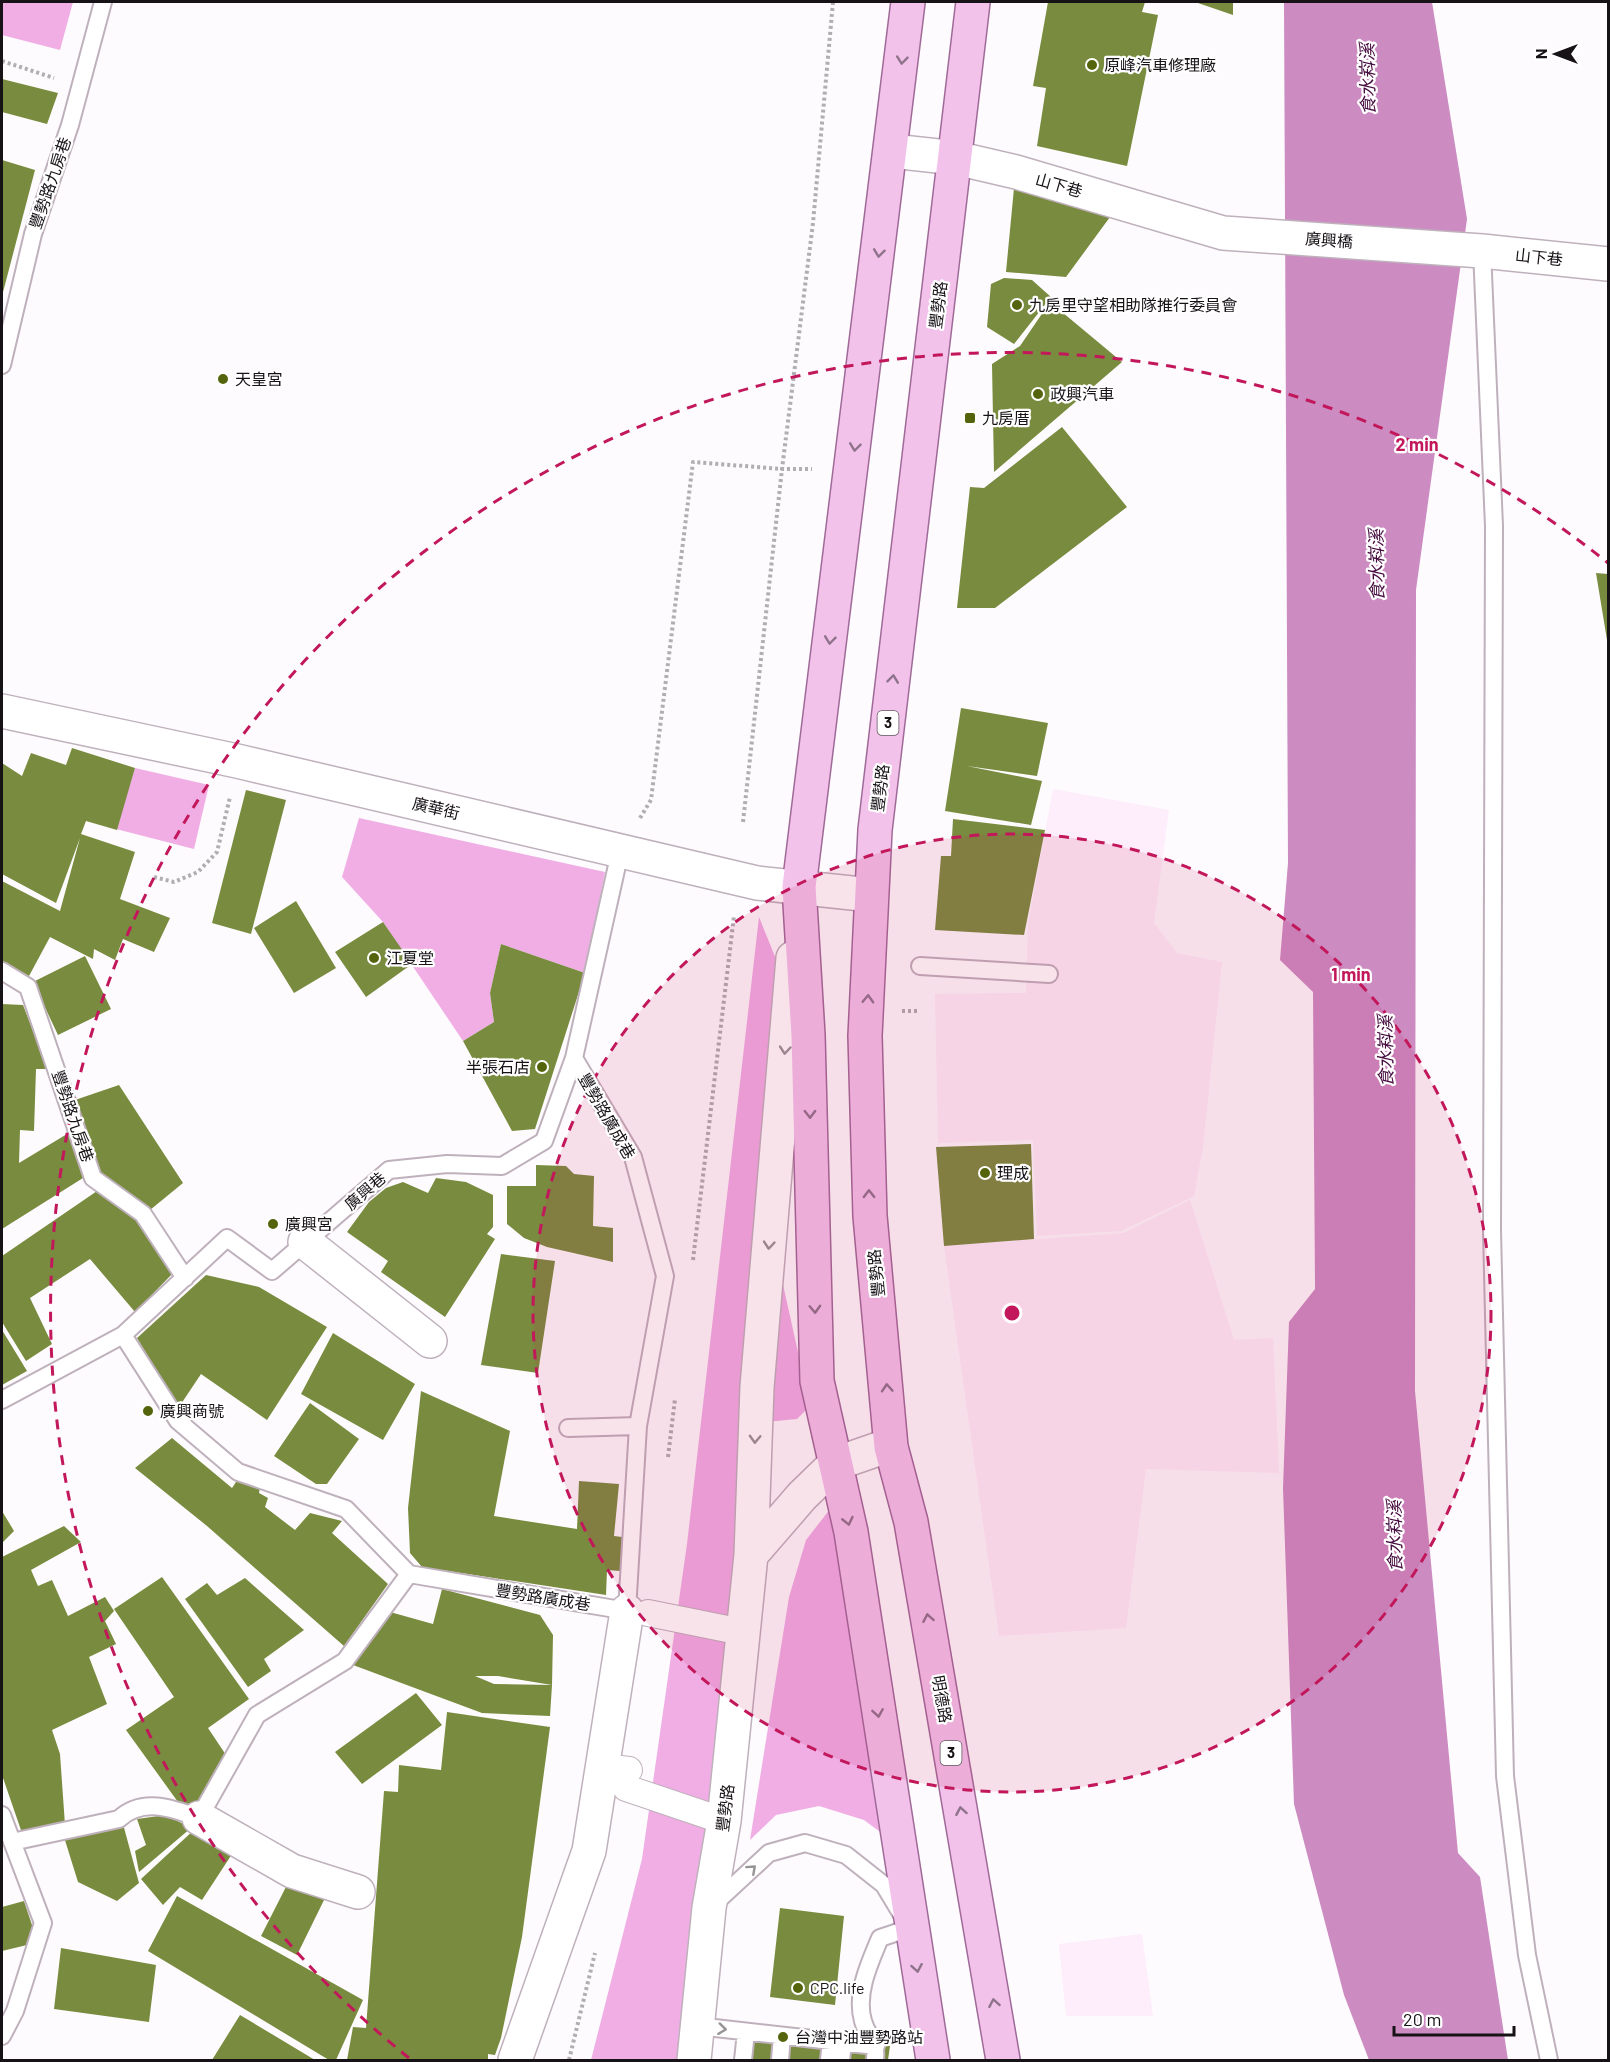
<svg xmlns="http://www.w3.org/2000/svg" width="1610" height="2062" viewBox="0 0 1610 2062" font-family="Barlow,'Noto Sans TC',sans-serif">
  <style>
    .built { fill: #feedfa }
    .green { fill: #f0aee5 }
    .water { fill: #cc8cc2 }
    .building { fill: #798b3e }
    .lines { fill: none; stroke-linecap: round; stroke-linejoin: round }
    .service-casing { stroke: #bfb1bc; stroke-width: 20 }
    .pedestrian-casing { stroke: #bfb1bc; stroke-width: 28 }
    .minor-casing { stroke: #bfb1bc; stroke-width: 36 }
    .tertiary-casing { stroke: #bfb1bc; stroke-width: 36 }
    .primary-casing { stroke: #a06a98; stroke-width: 36 }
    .path { stroke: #b1aeb1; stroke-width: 4; stroke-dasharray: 3 3; stroke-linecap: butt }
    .service { stroke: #fff; stroke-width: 16 }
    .pedestrian { stroke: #fff; stroke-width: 26 }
    .minor { stroke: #fff; stroke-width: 33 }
    .tertiary { stroke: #fff; stroke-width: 33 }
    .primary { stroke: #f2c2eb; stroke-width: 33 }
    .oneway { stroke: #8f738b }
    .oneway2 { stroke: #979496 }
    .ring { fill: none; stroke: #c2185b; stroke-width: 3; stroke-dasharray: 10 8 }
    .poi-dot { fill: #54640c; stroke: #fff; stroke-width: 2 }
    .labels { text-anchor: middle; stroke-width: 4.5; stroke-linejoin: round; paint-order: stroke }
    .shield { fill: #fff; stroke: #5d595c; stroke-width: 1.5 }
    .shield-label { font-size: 15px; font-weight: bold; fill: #171216 }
    .poi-label { font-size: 16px; fill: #171216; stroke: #fff; text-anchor: start }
    .street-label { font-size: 16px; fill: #171216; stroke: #fff }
    .water-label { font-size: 18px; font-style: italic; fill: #460d40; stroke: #fff }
    .centre { fill: #c2185b; stroke: #fff; stroke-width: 3 }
    .ring-label { font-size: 18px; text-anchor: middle; font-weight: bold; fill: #c2185b; stroke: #fff; stroke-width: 4.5; stroke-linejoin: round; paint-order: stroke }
  </style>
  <rect width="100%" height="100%" fill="#fdfbfd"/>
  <path class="built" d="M 1053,789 L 1169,810 L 1154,923 L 1177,953 L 1222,962 L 1203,1147 L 1194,1196 L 1121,1231 L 1037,1236 L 1033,1140 L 938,1143 L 935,994 L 1026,993 L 1028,924 Z
    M 1190,1200 L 1234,1340 L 1273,1338 L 1279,1473 L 1146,1469 L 1126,1628 L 999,1636 L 944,1246 L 1124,1233 Z
    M 1142,1934 L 1153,2016 L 1066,2016 L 1059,1944 Z"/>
  <path class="green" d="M 2,2 L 73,2 L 60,50 L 2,35 Z
    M 135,768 L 209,785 L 194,849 L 116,829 Z
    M 359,818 L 605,872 L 585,973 L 501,944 L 490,993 L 494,1022 L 463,1041 L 383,922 L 342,877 Z
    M 759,917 L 778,964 L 741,1571 L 678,2060 L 591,2060 L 642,1859 L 687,1544 Z
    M 778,1262 L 810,1406 L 797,1419 L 766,1422 Z
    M 841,1495 L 903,1849 L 864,1820 L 819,1806 L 776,1815 L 750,1840 L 789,1597 L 806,1540 Z"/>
  <path class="water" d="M 1284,2 L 1432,2 L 1467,219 L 1416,590 L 1415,1391 L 1458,1853 L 1480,1877 L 1508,2060 L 1369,2060 L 1344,1995 L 1294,1804 L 1283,1488 L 1289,1322 L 1315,1289 L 1313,992 L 1280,960 L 1288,863 Z"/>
  <path class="building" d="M 1048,2 L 1145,2 L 1142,12 L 1158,15 L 1127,166 L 1037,146 L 1046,88 L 1033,86 Z
    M 1195,2 L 1233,2 L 1233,15 Z
    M 2,79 L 58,93 L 47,124 L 2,112 Z
    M 2,160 L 35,170 L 2,296 Z
    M 1014,188 L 1110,217 L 1066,277 L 1006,272 Z
    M 1004,278 L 1032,280 L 1051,297 L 1014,344 L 987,327 L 991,284 Z
    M 1050,302 L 1122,362 L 994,472 L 992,364 L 1020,346 Z
    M 1062,427 L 1127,507 L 995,608 L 957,608 L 970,487 L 984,488 Z
    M 1596,573 L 1608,574 L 1608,640 L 1607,640 Z
    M 961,708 L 1048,723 L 1037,776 L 967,766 L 1042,781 L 1031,825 L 945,811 Z
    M 72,748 L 135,768 L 117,830 L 86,821 L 81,834 L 135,852 L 120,899 L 170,918 L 154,952 L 123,939 L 115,960 L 94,949 L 93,959 L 50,937 L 29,976 L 2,961 L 2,881 L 60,911 L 80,838 L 56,903 L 2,874 L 2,763 L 22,776 L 31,753 L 66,765 Z
    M 246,790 L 286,800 L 251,934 L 212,923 Z
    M 953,819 L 1045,830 L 1024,935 L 935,930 L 941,856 L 951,856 Z
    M 296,901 L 336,968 L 294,993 L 254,928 Z
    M 383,922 L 412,964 L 366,997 L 335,952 Z
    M 501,944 L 585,973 L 535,1129 L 512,1131 L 463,1041 L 494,1022 L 490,993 Z
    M 85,956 L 111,1009 L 58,1035 L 33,982 Z
    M 2,1004 L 23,1005 L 48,1069 L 36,1069 L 34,1131 L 20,1130 L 19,1163 L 72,1131 L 83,1178 L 2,1229 Z
    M 119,1085 L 183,1183 L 150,1210 L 97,1172 L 75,1100 Z
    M 1031,1144 L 1034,1239 L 944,1246 L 936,1147 Z
    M 536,1165 L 566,1166 L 574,1174 L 594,1176 L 593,1226 L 613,1228 L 613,1262 L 547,1247 L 524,1238 L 507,1224 L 507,1186 L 536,1186 Z
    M 436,1178 L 466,1182 L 493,1195 L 493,1227 L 487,1234 L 495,1239 L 445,1317 L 381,1272 L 388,1261 L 347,1232 L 369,1202 L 386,1188 L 403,1182 L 428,1193 Z
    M 100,1189 L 138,1216 L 174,1272 L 135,1312 L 90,1259 L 30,1298 L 52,1344 L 26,1361 L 2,1322 L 2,1256 Z
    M 501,1254 L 555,1261 L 538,1373 L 481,1365 Z
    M 206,1275 L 259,1287 L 327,1327 L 267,1420 L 201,1374 L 179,1407 L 137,1338 Z
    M 2,1330 L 27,1371 L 2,1385 Z
    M 333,1333 L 415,1384 L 383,1440 L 301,1394 Z
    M 421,1391 L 510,1431 L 494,1516 L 577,1529 L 579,1481 L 619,1484 L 614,1536 L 622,1537 L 620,1571 L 607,1570 L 606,1595 L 422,1567 L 410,1553 L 408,1508 Z
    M 310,1403 L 359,1439 L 327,1484 L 316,1484 L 274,1456 Z
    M 172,1438 L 232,1488 L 238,1479 L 260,1487 L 259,1493 L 268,1498 L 265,1507 L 295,1530 L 310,1513 L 342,1521 L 332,1533 L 388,1584 L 344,1646 L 207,1526 L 135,1468 Z
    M 2,1511 L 14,1531 L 2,1543 Z
    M 64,1526 L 81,1542 L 31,1570 L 38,1586 L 52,1580 L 68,1616 L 105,1597 L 114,1611 L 105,1621 L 116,1644 L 89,1657 L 107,1704 L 52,1730 L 60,1754 L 65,1825 L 23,1836 L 2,1775 L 2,1557 Z
    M 162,1577 L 249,1699 L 208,1728 L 226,1755 L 196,1811 L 178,1802 L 126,1730 L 174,1697 L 114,1609 Z
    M 245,1578 L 304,1630 L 264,1659 L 271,1671 L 248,1687 L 185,1599 L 207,1583 L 217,1595 Z
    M 442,1589 L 540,1615 L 553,1635 L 552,1685 L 498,1676 L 475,1676 L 494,1684 L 552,1685 L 550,1716 L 482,1713 L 353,1665 L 390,1612 L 433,1624 Z
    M 416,1693 L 442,1725 L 362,1784 L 335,1752 Z
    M 447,1712 L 550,1727 L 522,1937 L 501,2038 L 495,2055 L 488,2054 L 488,2060 L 347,2060 L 353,2027 L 366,2028 L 384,1791 L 398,1792 L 399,1765 L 441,1770 Z
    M 166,1815 L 191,1828 L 139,1872 L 135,1851 L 146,1845 L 137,1819 Z
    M 123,1824 L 139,1883 L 117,1901 L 78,1882 L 64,1837 Z
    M 195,1829 L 234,1851 L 202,1900 L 180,1887 L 163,1905 L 141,1879 Z
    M 290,1879 L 326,1896 L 297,1955 L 261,1936 Z
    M 177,1896 L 363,2000 L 336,2060 L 329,2060 L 148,1951 Z
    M 24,1901 L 33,1928 L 27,1945 L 2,1951 L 2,1907 Z
    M 780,1908 L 844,1916 L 835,2005 L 770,1997 Z
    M 61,1948 L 156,1965 L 149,2022 L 54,2009 Z
    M 240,2015 L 315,2060 L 212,2060 Z
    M 748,2029 L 890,2046 L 888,2060 L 744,2060 Z"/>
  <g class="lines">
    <defs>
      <path id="service" d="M 1482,251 L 1494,526 L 1492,1231 L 1505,1776 L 1527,1955 L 1549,2060
        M 2,365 L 33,234 L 70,125 L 103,2
        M 920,966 L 1049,974
        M 2,971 L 28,987 L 93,1178 L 143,1214 L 185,1278
        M 123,1335 L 178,1421 L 238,1472 L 346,1509 L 409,1574
        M 2,1400 L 123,1335 L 227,1238 L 272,1271 L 389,1170 L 447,1164 L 502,1166 L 544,1141 L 574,1058 L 620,852
        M 568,1428 L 638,1426
        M 2,1815 L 43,1923 L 15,2011 L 2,2036
        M 12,1842 L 119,1819 C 142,1797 172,1808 199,1818 L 257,1715 L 345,1661 L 409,1574 L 627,1611 L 638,1426 L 665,1276 L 633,1157 L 574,1058
        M 714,1904 L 769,1853 L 805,1843 L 846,1855 L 884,1885 L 910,1928 L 880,1938 C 870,1962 855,1993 863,2021 C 868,2039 877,2037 875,2060
        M 697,2026 L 876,2046
        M 743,2060 L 746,2032
        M 780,2060 L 782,2036
        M 829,2060 L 831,2041
        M 841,2060 L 843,2043"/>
      <path id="pedestrian" d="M 648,1613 L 742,1632
        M 603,1767 L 629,1770
        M 626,1788 L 724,1821"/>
      <path id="minor" d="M 892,151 L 956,158 L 1016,172 L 1223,233 L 1482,251 L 1608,264
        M 2,711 L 237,761 L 757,883 L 871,895
        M 305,1242 L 430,1341
        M 199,1818 L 292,1871 L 358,1892
        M 515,2060 L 589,1851 L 627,1611"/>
      <path id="tertiary" d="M 751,1555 L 802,1496 L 835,1464 L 884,1447 L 891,1447
        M 694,2060 L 709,1908 L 724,1821 L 751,1555 L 757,1387 L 793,958"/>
      <path id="primary" d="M 908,2 L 799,887 L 808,1035 L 817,1381 L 851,1532 L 933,2060
        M 973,2 L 875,830 L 865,1036 L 870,1216 L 891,1447 L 911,1522 L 1003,2060"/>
    </defs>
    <use href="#service" class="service-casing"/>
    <use href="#pedestrian" class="pedestrian-casing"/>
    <use href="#minor" class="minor-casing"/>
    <use href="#tertiary" class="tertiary-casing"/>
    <use href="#primary" class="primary-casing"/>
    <path class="path" d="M 2,61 L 54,78
      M 640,818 L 651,800 L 693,462 L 782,469 L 812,469
      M 743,822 L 782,469 L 813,223 L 833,2
      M 154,877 L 174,882 L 198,872 L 217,852 L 230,797
      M 902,1011 L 919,1011
      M 693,1260 L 734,916
      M 668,1457 L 675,1399
      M 569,2060 L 595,1953"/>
    <use href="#service" class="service"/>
    <use href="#pedestrian" class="pedestrian"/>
    <use href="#minor" class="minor"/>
    <use href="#tertiary" class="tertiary"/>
    <use href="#primary" class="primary"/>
  </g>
  <defs><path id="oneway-chevron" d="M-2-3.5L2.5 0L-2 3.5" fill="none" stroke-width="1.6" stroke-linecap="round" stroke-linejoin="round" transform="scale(1.5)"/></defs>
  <g class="oneway">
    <use href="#oneway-chevron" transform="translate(902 60) rotate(96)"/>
    <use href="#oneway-chevron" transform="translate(879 253) rotate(97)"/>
    <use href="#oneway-chevron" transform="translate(855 447) rotate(97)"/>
    <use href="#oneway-chevron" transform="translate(830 640) rotate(97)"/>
    <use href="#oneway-chevron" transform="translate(893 679) rotate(-83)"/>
    <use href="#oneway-chevron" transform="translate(868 999) rotate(-88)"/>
    <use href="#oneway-chevron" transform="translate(810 1114) rotate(89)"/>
    <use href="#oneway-chevron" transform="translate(869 1194) rotate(-91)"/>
    <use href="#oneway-chevron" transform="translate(815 1309) rotate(88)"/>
    <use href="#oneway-chevron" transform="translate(887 1388) rotate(-94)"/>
    <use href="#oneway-chevron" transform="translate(848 1521) rotate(77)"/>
    <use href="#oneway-chevron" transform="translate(928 1618) rotate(-100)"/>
    <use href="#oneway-chevron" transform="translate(878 1713) rotate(81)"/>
    <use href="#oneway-chevron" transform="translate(961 1811) rotate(-100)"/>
    <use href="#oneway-chevron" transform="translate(917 1968) rotate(80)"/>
    <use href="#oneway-chevron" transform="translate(994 2003) rotate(-100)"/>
  </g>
  <g class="oneway2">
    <use href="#oneway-chevron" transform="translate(785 1050) rotate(95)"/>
    <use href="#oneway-chevron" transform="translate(769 1245) rotate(95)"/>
    <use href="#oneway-chevron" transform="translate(755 1439) rotate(92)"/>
    <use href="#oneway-chevron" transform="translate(752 1869) rotate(-42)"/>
    <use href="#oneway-chevron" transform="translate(722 2029) rotate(7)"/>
  </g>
  <circle cx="1012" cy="1313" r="479" fill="#c2185b" fill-opacity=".12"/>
  <g class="ring">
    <circle cx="1012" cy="1313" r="479"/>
    <path d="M409 2058A958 958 0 0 1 1608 563"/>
  </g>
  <g class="poi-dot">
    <circle cx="1092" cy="65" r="6"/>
    <circle cx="1017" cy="305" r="6"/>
    <circle cx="223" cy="379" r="6"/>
    <circle cx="1038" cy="394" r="6"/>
    <rect x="964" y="412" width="12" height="12" rx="3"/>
    <circle cx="374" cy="958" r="6"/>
    <circle cx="542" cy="1067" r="6"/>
    <circle cx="985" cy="1173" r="6"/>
    <circle cx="273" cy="1224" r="6"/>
    <circle cx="148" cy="1411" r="6"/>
    <circle cx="798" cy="1988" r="6"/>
    <circle cx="783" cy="2037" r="6"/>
  </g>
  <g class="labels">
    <g class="shield">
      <rect x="877.5" y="711" width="21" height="24" rx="4.5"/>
      <rect x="940.5" y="1741" width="21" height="24" rx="4.5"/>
    </g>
    <g class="shield-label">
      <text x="888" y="728">3</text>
      <text x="951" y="1758">3</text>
    </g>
    <g class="poi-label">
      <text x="1104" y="71">原峰汽車修理廠</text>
      <text x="1029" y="311">九房里守望相助隊推行委員會</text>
      <text x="235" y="385">天皇宮</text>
      <text x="1050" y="400">政興汽車</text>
      <text x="982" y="424">九房厝</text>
      <text x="386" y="964">江夏堂</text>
      <text x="530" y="1073" text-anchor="end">半張石店</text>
      <text x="997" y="1179">理成</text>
      <text x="285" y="1230">廣興宮</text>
      <text x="160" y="1417">廣興商號</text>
      <text x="810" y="1994">CPC.life</text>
      <text x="795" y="2043">台灣中油豐勢路站</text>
    </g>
    <g class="street-label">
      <text transform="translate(50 183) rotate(-71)" y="6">豐勢路九房巷</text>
      <text transform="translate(1059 185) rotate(16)" y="6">山下巷</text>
      <text transform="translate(1329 240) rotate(4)" y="6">廣興橋</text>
      <text transform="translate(1539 257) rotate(6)" y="6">山下巷</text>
      <text transform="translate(938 305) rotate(-83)" y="6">豐勢路</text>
      <text transform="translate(880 788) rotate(-83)" y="6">豐勢路</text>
      <text transform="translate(436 808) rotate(13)" y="6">廣華街</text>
      <text transform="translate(73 1116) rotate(71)" y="6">豐勢路九房巷</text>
      <text transform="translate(607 1116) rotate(60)" y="6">豐勢路廣成巷</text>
      <text transform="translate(365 1191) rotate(-41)" y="6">廣興巷</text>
      <text transform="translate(876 1273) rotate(-96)" y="6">豐勢路</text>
      <text transform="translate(543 1597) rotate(9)" y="6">豐勢路廣成巷</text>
      <text transform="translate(942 1699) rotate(80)" y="6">明德路</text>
      <text transform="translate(725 1808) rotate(-83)" y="6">豐勢路</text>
    </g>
    <g class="water-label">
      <text transform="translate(1368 79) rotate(-91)" y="6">食水嵙溪</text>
      <text transform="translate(1377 565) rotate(-91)" y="6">食水嵙溪</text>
      <text transform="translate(1386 1051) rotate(-91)" y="6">食水嵙溪</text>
      <text transform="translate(1395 1536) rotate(-91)" y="6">食水嵙溪</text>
    </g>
  </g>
  <circle cx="1012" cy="1313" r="9" class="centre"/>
  <g class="ring-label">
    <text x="1417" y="451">2 min</text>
    <text x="1351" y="981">1 min</text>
  </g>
  <rect width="1610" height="2062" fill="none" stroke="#171216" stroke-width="6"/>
  <g transform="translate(1556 54) rotate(270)" stroke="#ffffff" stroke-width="4.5" paint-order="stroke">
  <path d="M0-4.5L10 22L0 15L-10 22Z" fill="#171216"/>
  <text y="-9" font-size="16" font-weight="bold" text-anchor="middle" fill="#171216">N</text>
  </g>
  <path d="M1394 2026v9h120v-9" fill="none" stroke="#171216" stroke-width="3"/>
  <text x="1403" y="2026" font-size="18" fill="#171216" stroke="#ffffff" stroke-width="4.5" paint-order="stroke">20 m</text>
</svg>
